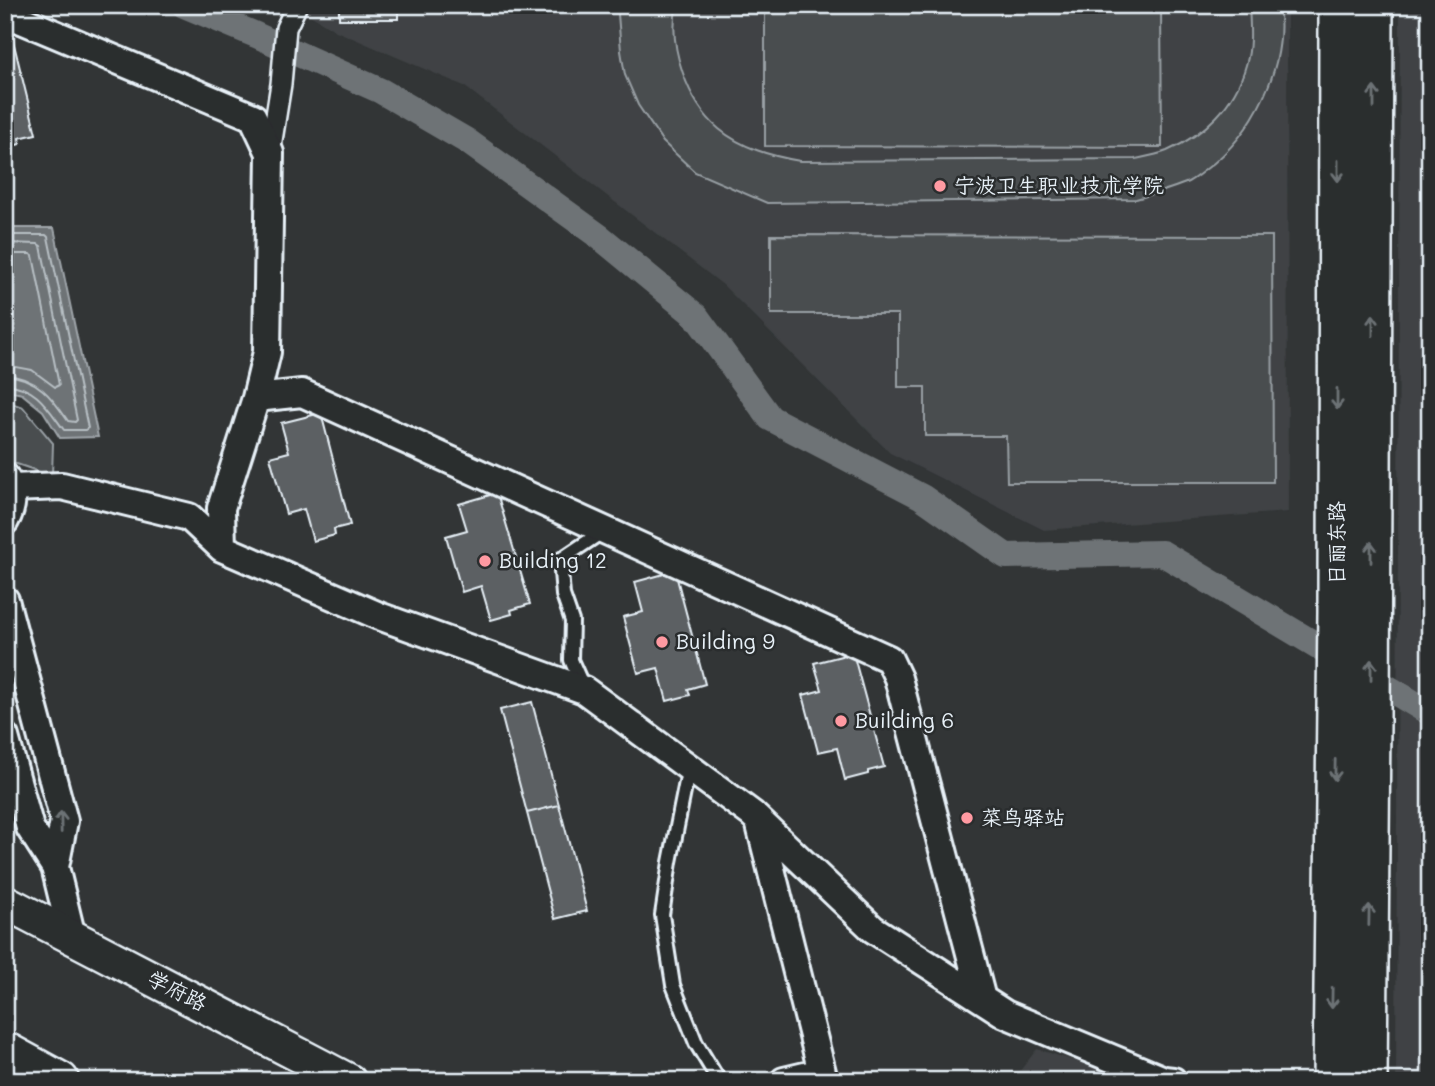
<svg xmlns="http://www.w3.org/2000/svg" width="1435" height="1086" viewBox="0 0 1435 1086" font-family="Mali,'LXGW WenKai TC',sans-serif">
  <style>
    .built { fill: #3f4244 }
    .green { fill: #494d4f; stroke: #989fa4; stroke-width: 2 }
    .water { fill: #6e7376; stroke: #9fa5aa; stroke-width: 2 }
    .lines { fill: none; stroke-linecap: round; stroke-linejoin: round }
    .shore { stroke: #b7bfc4; stroke-width: 2 }
    .canal { stroke: #6e7376; stroke-width: 26 }
    .building { fill: #5c6063; stroke: #e8f1f8; stroke-width: 2 }
    .service-casing { stroke: #e8f1f8; stroke-width: 18 }
    .pedestrian-casing { stroke: #e8f1f8; stroke-width: 24 }
    .minor-casing { stroke: #e8f1f8; stroke-width: 32 }
    .tertiary-casing { stroke: #e8f1f8; stroke-width: 38 }
    .secondary-casing { stroke: #e8f1f8; stroke-width: 42 }
    .service { stroke: #2a2d2e; stroke-width: 12 }
    .pedestrian { stroke: #2a2d2e; stroke-width: 19 }
    .minor { stroke: #2a2d2e; stroke-width: 26 }
    .tertiary { stroke: #2a2d2e; stroke-width: 33 }
    .secondary { stroke: #2a2d2e; stroke-width: 37 }
    .oneway { stroke: #6c7275 }
    .poi-dot { fill: #ff9aa2; stroke: #2a2d2e; stroke-width: 2.5 }
    .labels { text-anchor: middle; stroke-width: 5; stroke-linejoin: round; paint-order: stroke }
    .poi-label { font-size: 21px; fill: #e8f1f8; stroke: #2a2d2e; text-anchor: start }
    .street-label { font-size: 21px; fill: #e8f1f8; stroke: #2a2d2e }
  </style>
  <rect width="100%" height="100%" fill="#323536"/>
  <filter id="ink" filterUnits="userSpaceOnUse"><feTurbulence type="fractalNoise" baseFrequency=".0143" numOctaves="2"/><feDisplacementMap in="SourceGraphic" scale="14" xChannelSelector="R" yChannelSelector="G"/><feConvolveMatrix kernelMatrix="1 2 1 2 8 2 1 2 1" color-interpolation-filters="sRGB"/></filter>
  <g filter="url(#ink)">
    <path class="built" d="M 294,5 L 1287,5 L 1288,512 L 1044,530 L 890,453 L 723,285 L 464,86 L 336,31 Z
      M 1400,5 L 1430,5 L 1430,1081 L 1396,1081 Z
      M 1037,1049 L 1140,1081 L 1012,1081 Z"/>
    <path class="green" d="M 620,5 L 677,5 C 667,45 688,103 719,129 C 742,148 771,156 800,161 L 1135,159 C 1145,157 1157,155 1167,151 C 1204,135 1235,105 1246,65 C 1252,46 1250,25 1249,5 L 1279,5 C 1288,66 1254,134 1205,170 C 1200,174 1194,179 1188,182 C 1172,189 1153,194 1136,199 L 767,203 L 695,172 L 663,142 L 638,105 L 625,75 L 621,51 L 618,14 Z
      M 765,5 L 1161,5 L 1162,147 L 765,146 Z
      M 771,235 L 1272,236 L 1273,482 L 1007,482 L 1006,436 L 925,436 L 925,387 L 898,387 L 898,314 L 771,314 Z
      M 5,401 L 23,407 L 53,443 L 52,476 L 5,460 Z"/>
    <path class="water" d="M 6,228 L 54,228 L 98,437 L 60,438 L 43,411 L 22,394 L 5,390 L 5,306 L 8,299 Z"/>
    <g class="lines">
      <path class="shore" d="M 5,235 L 46,235 L 48,237 L 88,428 L 85,430 L 64,430 C 47,407 37,387 5,384
        M 5,243 L 38,244 L 41,246 L 77,420 L 75,422 L 68,421 C 52,397 37,377 5,375
        M 5,254 L 30,254 L 33,256 L 59,385 L 55,387 L 32,370 L 5,365"/>
      <path class="canal" d="M 184,5 L 256,35 L 381,91 L 467,141 L 600,237 L 696,316 L 770,418 L 922,497 L 1006,556 L 1162,553 L 1430,713"/>
    </g>
    <path class="building" d="M 339,5 L 398,5 L 398,19 L 339,19 Z
      M 5,20 L 8,20 L 36,134 L 19,138 L 20,144 L 5,148 Z
      M 321,413 L 350,525 L 334,529 L 335,535 L 313,541 L 304,509 L 286,514 L 270,457 L 289,452 L 281,423 Z
      M 497,493 L 530,604 L 511,610 L 512,614 L 491,620 L 481,586 L 462,592 L 446,536 L 467,530 L 459,504 Z
      M 675,571 L 705,684 L 688,689 L 690,695 L 667,701 L 658,668 L 638,673 L 623,617 L 643,612 L 635,582 Z
      M 853,653 L 884,767 L 868,771 L 868,774 L 845,780 L 837,748 L 818,752 L 803,695 L 822,690 L 814,663 Z
      M 532,702 L 559,805 L 527,813 L 500,710 Z
      M 559,805 L 587,911 L 555,919 L 527,813 Z"/>
    <g class="lines">
      <defs>
        <path id="service" d="M 583,687 L 571,660 L 572,621 L 563,595 L 560,560 L 605,530
          M 689,767 L 670,862 L 662,915 L 673,985 L 696,1043 L 719,1081"/>
        <path id="pedestrian" d="M 270,153 L 281,84 L 286,28 L 297,5"/>
        <path id="minor" d="M 5,13 L 253,117 L 270,153 L 267,352 L 256,398
          M 5,477 C 14,492 14,505 5,521
          M 11,488 L 62,486 L 189,517 L 222,548
          M 5,600 L 64,821 L 55,867 L 72,937
          M 5,737 L 30,828 L 55,867
          M 759,821 L 822,1072
          M 982,999 L 898,678 L 889,659 L 302,393 L 256,398 L 221,508 L 222,548 L 379,616 L 584,690 L 752,814 L 873,929 L 1005,1014 L 1164,1080 L 1173,1081
          M 784,1081 L 822,1072 L 824,1081"/>
        <path id="tertiary" d="M 5,902 L 349,1081"/>
        <path id="secondary" d="M 5,1051 L 60,1081
          M 1332,1081 L 1337,612 L 1338,5
          M 1368,1081 L 1371,720 L 1374,5"/>
      </defs>
      <use href="#service" class="service-casing"/>
      <use href="#pedestrian" class="pedestrian-casing"/>
      <use href="#minor" class="minor-casing"/>
      <use href="#tertiary" class="tertiary-casing"/>
      <use href="#secondary" class="secondary-casing"/>
      <use href="#service" class="service"/>
      <use href="#pedestrian" class="pedestrian"/>
      <use href="#minor" class="minor"/>
      <use href="#tertiary" class="tertiary"/>
      <use href="#secondary" class="secondary"/>
    </g>
    <defs><path id="oneway-shaft" d="M-6 0H5M1.5-3L5.5 0L1.5 3" fill="none" stroke-width="1.6" stroke-linecap="round" stroke-linejoin="round" transform="scale(1.75)"/></defs>
    <g class="oneway">
      <use href="#oneway-shaft" transform="translate(1374 97) rotate(-90)"/>
      <use href="#oneway-shaft" transform="translate(1338 171) rotate(90)"/>
      <use href="#oneway-shaft" transform="translate(1373 325) rotate(-90)"/>
      <use href="#oneway-shaft" transform="translate(1337 399) rotate(90)"/>
      <use href="#oneway-shaft" transform="translate(1371 552) rotate(-90)"/>
      <use href="#oneway-shaft" transform="translate(1371 670) rotate(-90)"/>
      <use href="#oneway-shaft" transform="translate(1335 770) rotate(91)"/>
      <use href="#oneway-shaft" transform="translate(61 822) rotate(-91)"/>
      <use href="#oneway-shaft" transform="translate(1369 915) rotate(-89)"/>
      <use href="#oneway-shaft" transform="translate(1332 998) rotate(91)"/>
    </g>
  </g>
  <g class="poi-dot">
    <circle cx="940" cy="186" r="7"/>
    <circle cx="485" cy="561" r="7"/>
    <circle cx="662" cy="642" r="7"/>
    <circle cx="841" cy="721" r="7"/>
    <circle cx="967" cy="818" r="7"/>
  </g>
  <g class="labels">
    <g class="poi-label">
      <text x="954" y="193">宁波卫生职业技术学院</text>
      <text x="499" y="568">Building 12</text>
      <text x="676" y="649">Building 9</text>
      <text x="855" y="728">Building 6</text>
      <text x="981" y="825">菜鸟驿站</text>
    </g>
    <g class="street-label">
      <text transform="translate(1337 543) rotate(-90)" y="7">日丽东路</text>
      <text transform="translate(177 991) rotate(27)" y="7">学府路</text>
    </g>
  </g>
  <rect width="1435" height="1086" fill="none" stroke="#2a2d2e" stroke-width="28"/>
  <rect x="14" y="14" width="1407" height="1058" fill="none" stroke="#e8f1f8" stroke-width="2.5" filter="url(#ink)"/>
</svg>
